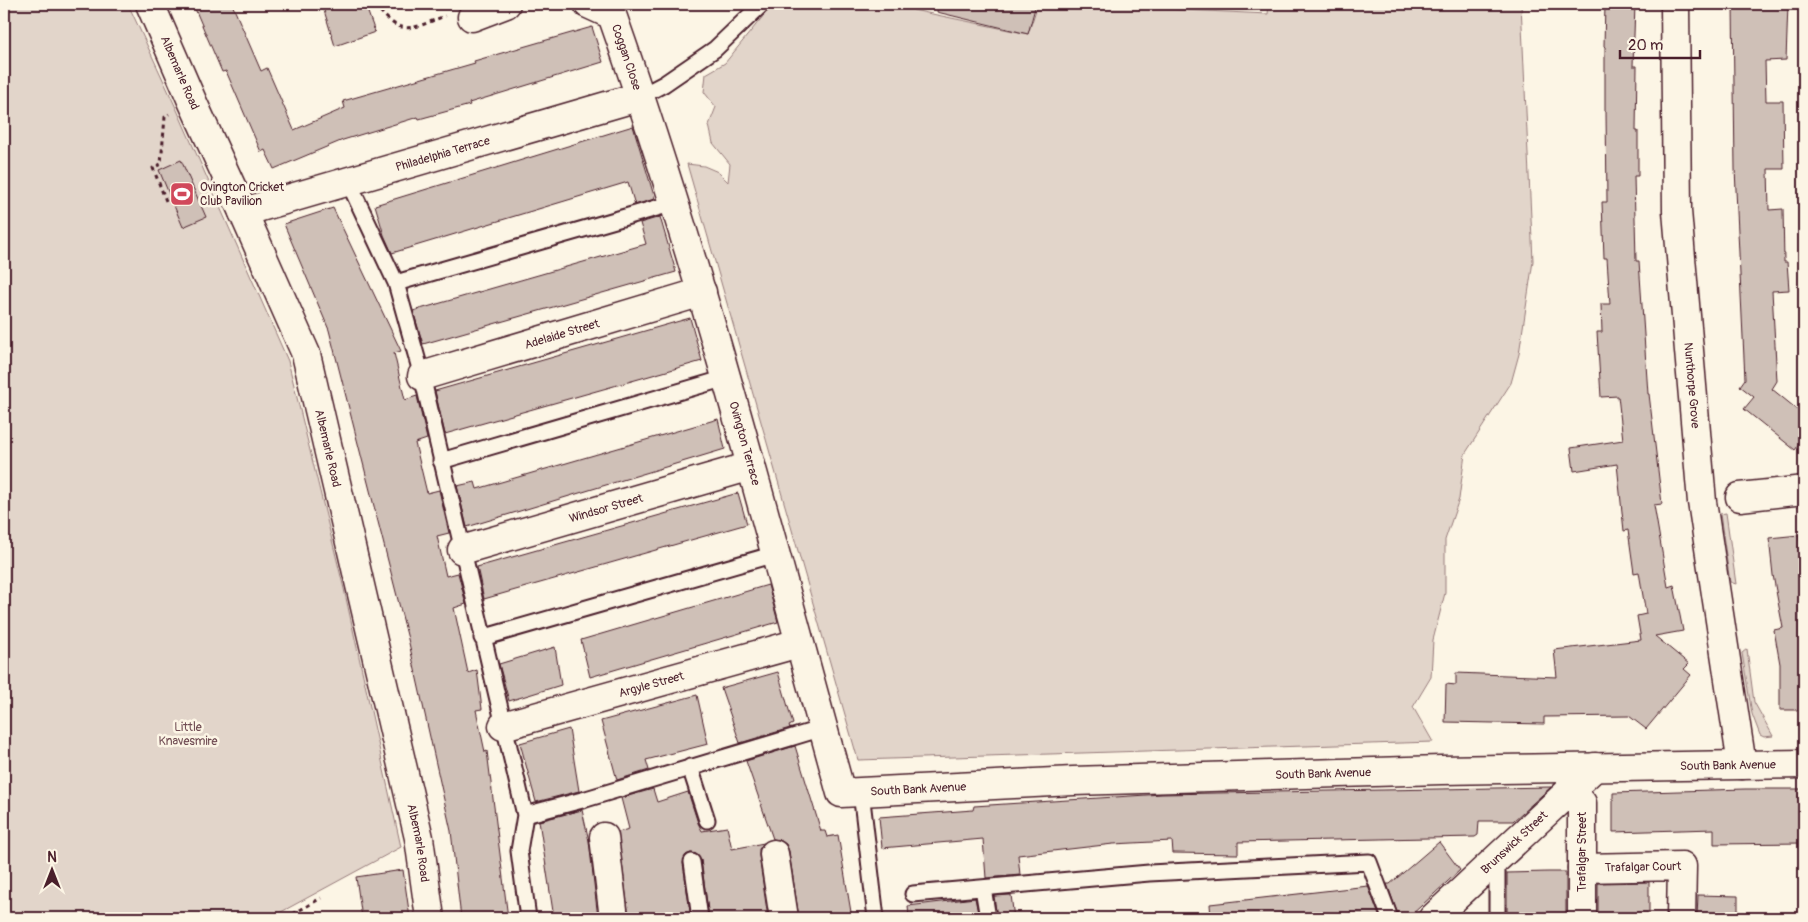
<svg xmlns="http://www.w3.org/2000/svg" width="1808" height="922" viewBox="0 0 1808 922" font-family="Pangolin,sans-serif">
  <style>
    .green { fill: #e2d5ca; stroke: #967a7a }
    .building { fill: #cfc0b7; stroke: #4a1f2b }
    .lines { fill: none; stroke-linecap: round; stroke-linejoin: round }
    .service-casing { stroke: #4a1f2b; stroke-width: 19 }
    .minor-casing { stroke: #4a1f2b; stroke-width: 31 }
    .path { stroke: #4a1f2b; stroke-width: 3; stroke-dasharray: 4 4; stroke-linecap: butt }
    .service { stroke: #fcf5e5; stroke-width: 15 }
    .minor { stroke: #fcf5e5; stroke-width: 28 }
    .labels { text-anchor: middle; stroke-width: 5; stroke-linejoin: round; paint-order: stroke }
    .street-label { font-size: 12px; fill: #4a1f2b; stroke: #fcf5e5 }
    .poi-label { font-size: 12px; fill: #4a1f2b; stroke: #fcf5e5; text-anchor: start }
    .park-label { font-size: 12px; fill: #704c53; stroke: #fcf5e5 }
  </style>
  <rect width="100%" height="100%" fill="#fcf5e5"/>
  <filter id="ink" filterUnits="userSpaceOnUse"><feTurbulence type="fractalNoise" baseFrequency=".02" numOctaves="2"/><feDisplacementMap in="SourceGraphic" scale="10" xChannelSelector="R" yChannelSelector="G"/><feConvolveMatrix kernelMatrix="1 2 1 2 8 2 1 2 1" color-interpolation-filters="sRGB"/></filter>
  <g filter="url(#ink)">
    <path class="green" d="M 4,4 L 128,4 L 177,110 L 288,361 L 344,589 L 401,847 L 270,918 L 4,918 Z
      M 773,4 L 915,4 L 913,10 L 1028,34 L 1038,4 L 1123,4 L 1142,8 L 1268,14 L 1269,4 L 1521,4 L 1533,261 L 1519,354 L 1511,383 L 1465,454 L 1459,499 L 1445,540 L 1445,593 L 1433,640 L 1431,677 L 1413,707 L 1433,742 L 858,760 L 687,164 L 704,166 L 718,172 L 728,182 L 730,164 L 713,143 L 709,125 L 716,107 L 704,92 L 706,74 L 725,63 Z
      M 1726,513 L 1736,584 L 1730,582 L 1720,514 Z
      M 1747,649 L 1754,702 L 1773,736 L 1764,737 L 1760,735 L 1752,714 L 1742,653 Z"/>
    <path class="building" d="M 193,4 L 232,4 L 261,71 L 267,68 L 294,130 L 345,108 L 343,101 L 475,63 L 474,61 L 592,27 L 603,62 L 469,103 L 470,105 L 419,119 L 418,117 L 343,140 L 274,169 L 265,150 L 261,152 L 226,71 L 222,72 Z
      M 322,4 L 365,4 L 375,32 L 335,46 Z
      M 938,4 L 1036,4 L 1028,34 L 937,12 Z
      M 1605,4 L 1635,4 L 1633,66 L 1637,66 L 1636,131 L 1638,131 L 1638,176 L 1634,176 L 1636,261 L 1639,261 L 1648,394 L 1649,394 L 1662,504 L 1654,505 L 1668,587 L 1674,585 L 1683,631 L 1655,636 L 1689,664 L 1684,669 L 1691,675 L 1646,729 L 1629,716 L 1544,717 L 1544,724 L 1445,722 L 1446,684 L 1456,685 L 1456,673 L 1557,677 L 1554,650 L 1641,640 L 1637,616 L 1646,614 L 1639,572 L 1634,573 L 1628,530 L 1624,531 L 1617,464 L 1574,471 L 1571,448 L 1623,440 L 1618,396 L 1601,397 L 1597,332 L 1602,332 L 1601,304 L 1610,304 L 1607,258 L 1604,258 L 1602,202 L 1607,202 L 1606,111 L 1605,111 L 1605,47 L 1604,46 Z
      M 1733,4 L 1788,4 L 1786,60 L 1765,61 L 1766,101 L 1783,101 L 1784,169 L 1768,169 L 1769,210 L 1783,209 L 1784,262 L 1787,262 L 1789,290 L 1772,291 L 1777,381 L 1772,389 L 1804,415 L 1804,438 L 1795,450 L 1744,409 L 1754,397 L 1740,386 L 1745,379 L 1735,169 Z
      M 633,126 L 655,199 L 635,205 L 628,182 L 392,253 L 384,235 L 375,205 Z
      M 181,160 L 206,217 L 183,227 L 159,170 Z
      M 333,208 L 401,351 L 394,353 L 405,400 L 417,396 L 427,439 L 415,443 L 427,493 L 439,490 L 449,533 L 437,536 L 446,576 L 458,573 L 466,604 L 454,608 L 468,673 L 477,670 L 482,709 L 476,710 L 485,752 L 487,751 L 508,918 L 461,918 L 451,831 L 409,643 L 329,330 L 284,224 Z
      M 660,217 L 676,272 L 423,344 L 413,311 L 646,244 L 640,223 Z
      M 690,318 L 702,361 L 445,434 L 435,391 Z
      M 718,419 L 725,449 L 467,527 L 457,486 L 475,482 L 477,489 Z
      M 738,493 L 747,524 L 484,599 L 477,567 Z
      M 1799,535 L 1800,541 L 1804,540 L 1804,710 L 1780,710 L 1780,664 L 1774,630 L 1783,628 L 1773,575 L 1769,538 Z
      M 768,585 L 778,622 L 590,677 L 581,640 Z
      M 555,647 L 561,685 L 509,701 L 499,664 Z
      M 778,672 L 793,724 L 789,726 L 790,728 L 740,743 L 721,688 Z
      M 697,695 L 708,744 L 646,760 L 649,770 L 617,780 L 601,721 Z
      M 569,729 L 579,791 L 536,802 L 520,743 Z
      M 795,746 L 821,831 L 825,831 L 827,837 L 838,835 L 852,918 L 799,918 L 789,851 L 786,844 L 780,840 L 773,839 L 746,761 Z
      M 1551,787 L 1513,821 L 1479,821 L 1478,835 L 1475,837 L 1238,842 L 1238,854 L 1173,853 L 1172,841 L 1113,844 L 1018,855 L 1020,875 L 986,878 L 983,839 L 882,848 L 879,817 L 973,810 L 974,806 L 1162,794 Z
      M 653,789 L 657,802 L 688,792 L 698,823 L 702,831 L 727,827 L 732,849 L 764,843 L 759,849 L 759,856 L 768,918 L 709,918 L 701,860 L 696,854 L 691,853 L 686,855 L 683,863 L 691,918 L 629,918 L 618,832 L 629,829 L 621,798 Z
      M 1745,789 L 1804,789 L 1804,843 L 1714,844 L 1714,829 L 1613,832 L 1613,793 Z
      M 582,810 L 589,841 L 598,918 L 554,918 L 539,821 Z
      M 1439,842 L 1460,870 L 1408,918 L 1399,918 L 1387,884 L 1390,884 Z
      M 403,870 L 410,918 L 362,918 L 356,877 Z
      M 1548,872 L 1566,872 L 1566,918 L 1507,918 L 1507,873 Z
      M 1649,882 L 1649,918 L 1598,918 L 1598,883 Z
      M 1368,886 L 1380,918 L 1211,918 L 1210,904 Z
      M 1011,895 L 1014,918 L 997,918 L 994,896 Z
      M 1698,895 L 1738,896 L 1738,918 L 1697,918 Z
      M 975,898 L 979,918 L 909,918 L 908,906 Z"/>
    <g class="lines">
      <defs>
        <path id="service" d="M 641,96 L 664,84 L 715,49 L 762,4
          M 348,181 L 396,283 L 422,376 L 525,815 L 519,851 L 528,918
          M 396,283 L 674,203
          M 441,461 L 726,378
          M 482,638 L 775,554
          M 690,767 L 707,820
          M 861,792 L 876,918
          M 525,815 L 586,799 L 823,728
          M 692,862 L 700,918
          M 983,888 L 988,918
          M 913,894 L 1149,873 L 1369,862 L 1390,918
          M 1497,918 L 1497,858"/>
        <g id="minor">
          <path id="s1" d="M 150,4 L 193,103 L 243,212 L 306,354 L 419,838 L 430,918"/>
          <path id="s2" d="M 588,4 L 612,15 C 702,270 769,533 841,793 L 1073,781 L 1441,770 L 1804,764"/>
          <path id="s3" d="M 1675,4 L 1677,211 L 1702,502 L 1742,765"/>
          <path d="M 472,17 L 506,4"/>
          <path id="s4" d="M 243,212 L 641,96"/>
          <path id="s5" d="M 422,376 L 702,292"/>
          <path d="M 1740,497 L 1804,490"/>
          <path id="s6" d="M 462,550 L 751,466"/>
          <path id="s7" d="M 503,726 L 799,643"/>
          <path d="M 1570,789 L 1582,803 L 1582,918"/>
          <path d="M 604,837 L 614,918"/>
          <path d="M 774,854 L 784,918"/>
          <path id="s8" d="M 1582,868 L 1682,866 L 1681,918"/>
          <path id="s9" d="M 1433,918 L 1595,767"/>
        </g>
      </defs>
      <use href="#service" class="service-casing"/>
      <use href="#minor" class="minor-casing"/>
      <path class="path" d="M 377,4 C 379,11 383,14 389,20 C 406,36 425,23 445,16
        M 166,201 L 153,168 L 161,164 L 165,117 L 169,114
        M 286,918 L 321,898"/>
      <use href="#service" class="service"/>
      <use href="#minor" class="minor"/>
    </g>
  </g>
  <defs>
    <symbol id="stadium-square" viewBox="-11 -11 22 22"><rect x="-9" y="-9" width="18" height="18" rx="4" fill="#d1495b" stroke="#fcf5e5"/><path d="M0-5a6.5 5 0 1 0 0 10a6.5 5 0 1 0 0-10ZM-3.5-1.8h7v3.6h-7Z" fill="#fff"/></symbol>
  </defs>
  <g fill-rule="evenodd">
    <use href="#stadium-square" x="168" y="180" width="28" height="28"/>
  </g>
  <g class="labels">
    <g class="street-label">
      <text dy="4" stroke="none"><textPath href="#s2" startOffset="71">Coggan Close</textPath></text>
      <text dy="4" stroke="none"><textPath href="#s1" startOffset="75">Albemarle Road</textPath></text>
      <text dy="4" stroke="none"><textPath href="#s4" startOffset="208">Philadelphia Terrace</textPath></text>
      <text dy="4" stroke="none"><textPath href="#s5" startOffset="146">Adelaide Street</textPath></text>
      <text dy="4" stroke="none"><textPath href="#s3" startOffset="382">Nunthorpe Grove</textPath></text>
      <text dy="4" stroke="none"><textPath href="#s2" startOffset="475">Ovington Terrace</textPath></text>
      <text dy="4" stroke="none"><textPath href="#s1" startOffset="480">Albemarle Road</textPath></text>
      <text dy="4" stroke="none"><textPath href="#s6" startOffset="150">Windsor Street</textPath></text>
      <text dy="4" stroke="none"><textPath href="#s7" startOffset="154">Argyle Street</textPath></text>
      <text dy="4" stroke="none"><textPath href="#s2" startOffset="1725">South Bank Avenue</textPath></text>
      <text dy="4" stroke="none"><textPath href="#s2" startOffset="1320">South Bank Avenue</textPath></text>
      <text dy="4" stroke="none"><textPath href="#s2" startOffset="915">South Bank Avenue</textPath></text>
      <text dy="4" stroke="none"><textPath href="#s9" startOffset="111">Brunswick Street</textPath></text>
      <text dy="4" stroke="none"><textPath href="#s1" startOffset="885">Albemarle Road</textPath></text>
      <text transform="translate(1582 852) rotate(-90)" y="4">Trafalgar Street</text>
      <text dy="4" stroke="none"><textPath href="#s8" startOffset="61">Trafalgar Court</textPath></text>
    </g>
    <g class="poi-label">
      <text x="200" y="191">Ovington Cricket<tspan x="200" dy="14">Club Pavilion</tspan></text>
    </g>
    <g class="park-label">
      <text x="188" y="731">Little<tspan x="188" dy="14">Knavesmire</tspan></text>
    </g>
  </g>
  <rect width="1808" height="922" fill="none" stroke="#fcf5e5" stroke-width="20"/>
  <rect x="10" y="10" width="1788" height="902" fill="none" stroke="#4a1f2b" stroke-width="2" filter="url(#ink)"/>
  <g transform="translate(52 870)" stroke="#fcf5e5" stroke-width="4" paint-order="stroke">
  <path d="M0-4L9 19L0 12L-9 19Z" fill="#4a1f2b"/>
  <text y="-8" font-size="14" font-weight="bold" text-anchor="middle" fill="#4a1f2b">N</text>
  </g>
  <path d="M1620 50v8h80v-8" fill="none" stroke="#4a1f2b" stroke-width="2.5"/>
  <text x="1628" y="50" font-size="15" fill="#4a1f2b" stroke="#fcf5e5" stroke-width="4" paint-order="stroke">20 m</text>
</svg>
